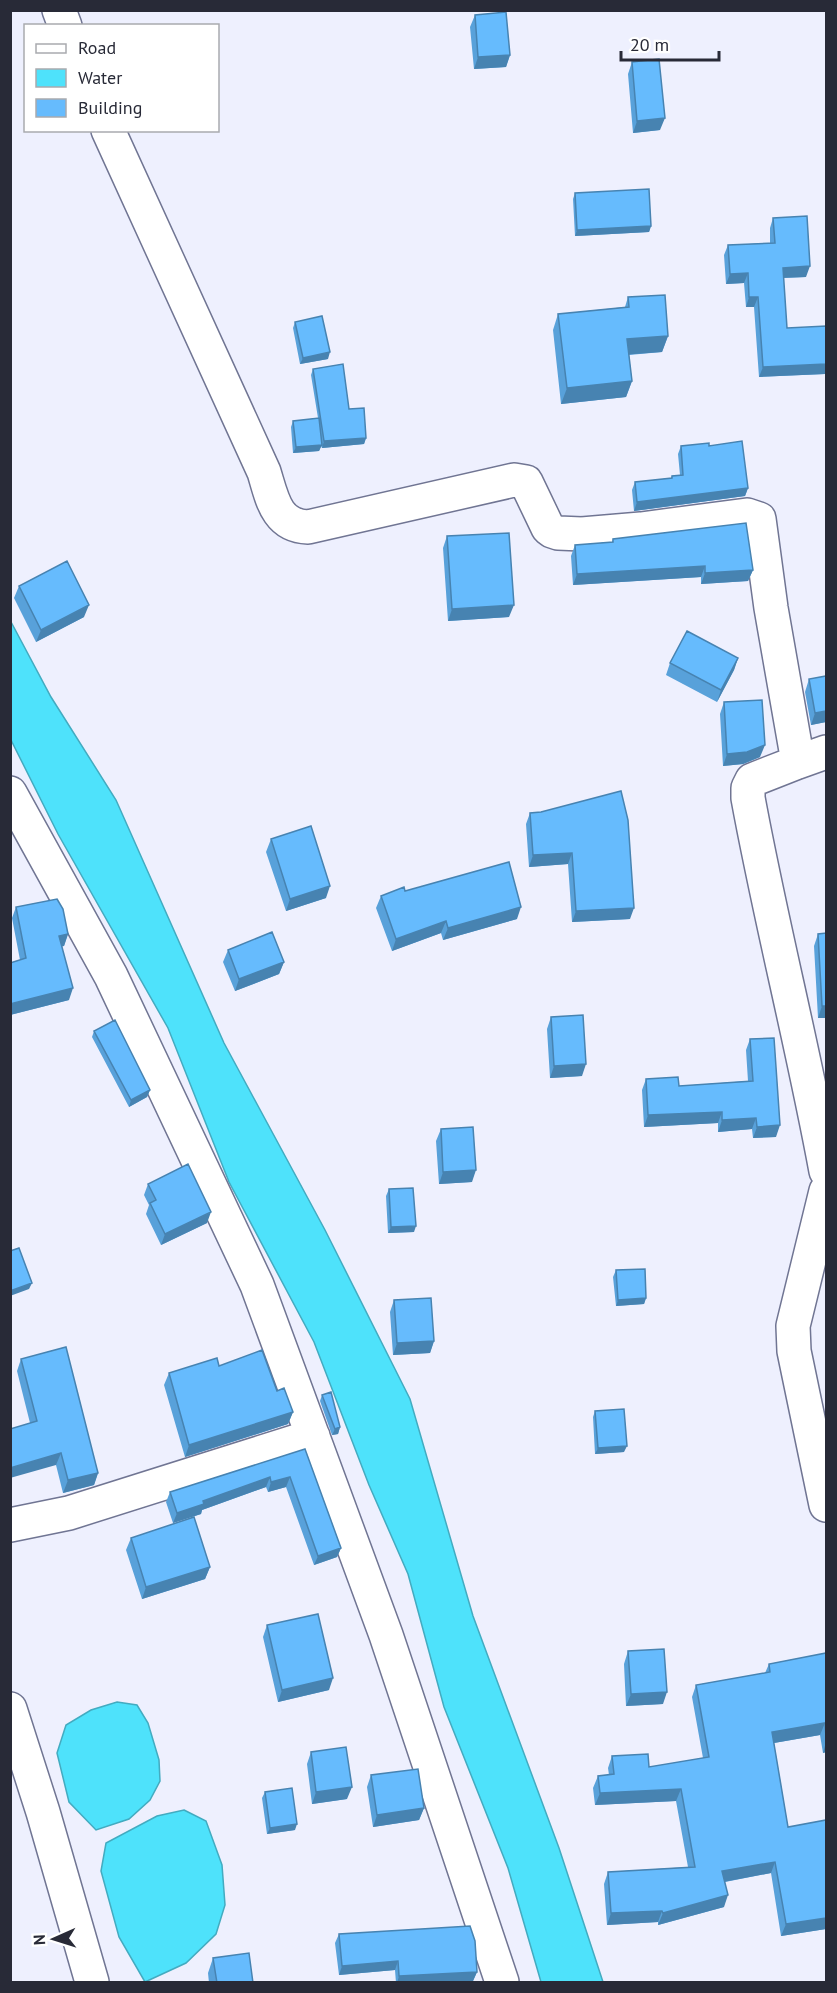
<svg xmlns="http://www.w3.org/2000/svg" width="837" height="1993" viewBox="0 0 837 1993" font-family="'PT Sans',sans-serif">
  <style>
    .water { fill: #4ee2fb; stroke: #43abc0; stroke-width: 1.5 }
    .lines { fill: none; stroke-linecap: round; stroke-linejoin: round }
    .street-casing { stroke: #707593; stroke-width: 36 }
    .street { stroke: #fff; stroke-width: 33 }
    .wall { fill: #58a1da }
    .shaded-wall { fill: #4783b1 }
    .building { fill: #66bbfd; stroke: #4783b1; stroke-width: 1.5 }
  </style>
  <rect width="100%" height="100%" fill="#eef0fe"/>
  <path class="water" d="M 10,620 L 51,697 L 116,800 L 224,1043 L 325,1230 L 410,1399 L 473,1616 L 559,1848 L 603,1982 L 541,1982 L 508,1868 L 444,1707 L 408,1574 L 369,1485 L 314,1342 L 229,1182 L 168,1028 L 58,834 L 11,740 Z
    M 117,1702 L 137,1705 L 148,1723 L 159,1760 L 160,1781 L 150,1800 L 129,1819 L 96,1830 L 69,1802 L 57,1753 L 66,1725 L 91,1710 Z
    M 184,1810 L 206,1821 L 222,1865 L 225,1905 L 216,1934 L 186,1963 L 145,1982 L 119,1937 L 101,1871 L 106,1843 L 157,1816 Z"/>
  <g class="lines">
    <defs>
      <path id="street" d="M 59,10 L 65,26
        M 108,130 L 264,472 C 272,498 276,526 308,527 L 514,480 L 526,482 L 548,528 L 552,531 L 558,533 L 582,534 L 641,529 L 747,515 L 759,519 L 771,608 L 798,762 L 826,752
        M 798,762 L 752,780 L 748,788 L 748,798 C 771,923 803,1046 826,1171
        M 10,793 L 111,976 L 257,1285 L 386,1635 L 502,1982
        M 826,1191 L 793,1326 L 794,1351 L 826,1505
        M 10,1525 L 69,1513 L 313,1436
        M 10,1709 L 43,1812 L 92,1982"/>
    </defs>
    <use href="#street" class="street-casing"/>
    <use href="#street" class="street"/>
  </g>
  <path class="wall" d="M 475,15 L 510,55 L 506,67 L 474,69 L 470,27 Z
    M 632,62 L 660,130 L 633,133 L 628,74 Z
    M 575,193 L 651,226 L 649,232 L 575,236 L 573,199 Z
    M 773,218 L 806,277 L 783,278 L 787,328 L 825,374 L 759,377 L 754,307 L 746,307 L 744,283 L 726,284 L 724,255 L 728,245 L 770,243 L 770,228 Z
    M 628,297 L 668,336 L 662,352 L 629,355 L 632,381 L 626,397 L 561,404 L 553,330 L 558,314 L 625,307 Z
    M 295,322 L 328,359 L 300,364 L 293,328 Z
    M 313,369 L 349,409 L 366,438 L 364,444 L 322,448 L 321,446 L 319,451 L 293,453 L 291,427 L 293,421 L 318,418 L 311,375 Z
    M 681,446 L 709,446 L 748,488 L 745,496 L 634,511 L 632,490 L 635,482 L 671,478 L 672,476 L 680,475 L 678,454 Z
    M 447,536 L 509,617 L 448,621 L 443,548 Z
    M 613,539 L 753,570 L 748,581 L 701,584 L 701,577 L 573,585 L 571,556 L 575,545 L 612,542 Z
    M 19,586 L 84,617 L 36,642 L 14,598 Z
    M 738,658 L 734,670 L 717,702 L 666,675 L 670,663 Z
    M 809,679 L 826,722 L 811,725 L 805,692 Z
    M 724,702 L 760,757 L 743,764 L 723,766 L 720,714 Z
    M 541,812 L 630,919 L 572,922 L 568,864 L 529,867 L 526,824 L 530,813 Z
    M 271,839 L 326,898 L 286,911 L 266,852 Z
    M 405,891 L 517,919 L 443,940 L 441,933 L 392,951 L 376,908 L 381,896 Z
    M 16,907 L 68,934 L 64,946 L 62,946 L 69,1000 L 10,1015 L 10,963 L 20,960 L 12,918 Z
    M 826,933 L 826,1018 L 818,1018 L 814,946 L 818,934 Z
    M 228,950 L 284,962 L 279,974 L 235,991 L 223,962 Z
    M 551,1017 L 582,1076 L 550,1078 L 547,1029 Z
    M 94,1031 L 150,1090 L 147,1097 L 129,1107 L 92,1037 Z
    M 750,1039 L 776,1137 L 753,1138 L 752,1129 L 718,1132 L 718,1123 L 644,1127 L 642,1090 L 646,1079 L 679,1086 L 748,1081 L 746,1050 Z
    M 441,1129 L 472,1182 L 439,1184 L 436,1141 Z
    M 148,1184 L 207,1223 L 161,1245 L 146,1214 L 149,1205 L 144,1195 Z
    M 389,1189 L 414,1232 L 388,1233 L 386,1196 Z
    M 616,1270 L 646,1298 L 644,1304 L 616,1306 L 613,1277 Z
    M 394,1300 L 434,1341 L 430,1353 L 393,1355 L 390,1312 Z
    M 21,1359 L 98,1473 L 94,1485 L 63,1493 L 56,1465 L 30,1423 L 17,1371 Z
    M 219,1366 L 277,1391 L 293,1412 L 288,1424 L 185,1457 L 164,1385 L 169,1373 Z
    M 322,1395 L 340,1427 L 338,1434 L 332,1435 L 320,1401 Z
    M 595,1411 L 624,1452 L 595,1454 L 593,1417 Z
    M 305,1449 L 341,1548 L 337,1557 L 314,1565 L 286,1487 L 268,1492 L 266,1487 L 202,1510 L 201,1514 L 173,1523 L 166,1502 L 170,1492 Z
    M 131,1538 L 210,1567 L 205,1579 L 142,1599 L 126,1550 Z
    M 267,1625 L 329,1690 L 278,1702 L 263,1637 Z
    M 628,1651 L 663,1704 L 626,1706 L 624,1664 Z
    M 826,1653 L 826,1752 L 823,1753 L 820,1735 L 774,1743 L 788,1827 L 826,1820 L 826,1929 L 781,1936 L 771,1873 L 725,1882 L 724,1907 L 658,1925 L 658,1922 L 607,1925 L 604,1884 L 608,1872 L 688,1867 L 676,1801 L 595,1805 L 593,1788 L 598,1776 L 609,1775 L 608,1768 L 612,1756 L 649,1767 L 703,1758 L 692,1697 L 696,1685 L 765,1673 L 769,1664 Z
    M 311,1752 L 347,1799 L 312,1804 L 307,1764 Z
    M 371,1775 L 424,1808 L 419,1820 L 373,1827 L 367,1787 Z
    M 265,1792 L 295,1830 L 267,1834 L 262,1798 Z
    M 339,1934 L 477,1972 L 473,1981 L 447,1983 L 396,1983 L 395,1970 L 339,1975 L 335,1943 Z
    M 213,1958 L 253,1983 L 209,1983 L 208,1973 Z"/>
  <path class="shaded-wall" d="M 510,55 L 506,67 L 474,69 L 478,57 Z
    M 665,118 L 660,130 L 633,133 L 637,121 Z
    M 651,226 L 649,232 L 575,236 L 577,230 Z
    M 810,266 L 806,277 L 779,278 L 783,268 Z
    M 748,273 L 744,283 L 726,284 L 730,274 Z
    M 749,297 L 758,297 L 754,307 L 746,307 Z
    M 668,336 L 662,352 L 621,355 L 627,339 Z
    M 330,352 L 328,359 L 300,364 L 303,358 Z
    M 826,364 L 825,374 L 759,377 L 763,367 Z
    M 632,381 L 626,397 L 561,404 L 567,388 Z
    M 366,438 L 364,444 L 322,448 L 324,441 Z
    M 322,445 L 319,451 L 293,453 L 296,447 Z
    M 748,488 L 745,496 L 634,511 L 637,502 Z
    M 705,566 L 701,577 L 573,585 L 577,574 Z
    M 753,570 L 748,581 L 701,584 L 705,573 Z
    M 89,605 L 84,617 L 36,642 L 41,630 Z
    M 514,605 L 509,617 L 448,621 L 452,609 Z
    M 738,658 L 734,670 L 717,702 L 721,690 Z
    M 826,711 L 826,722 L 811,725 L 815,713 Z
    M 765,745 L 760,757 L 743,764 L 723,766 L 727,754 Z
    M 572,853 L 568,864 L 529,867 L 533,855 Z
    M 330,886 L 326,898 L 286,911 L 290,899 Z
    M 521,907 L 517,919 L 443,940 L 448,928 Z
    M 634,908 L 630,919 L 572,922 L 576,911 Z
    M 446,921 L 441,933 L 392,951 L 396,939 Z
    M 68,934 L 64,946 L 55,948 L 59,936 Z
    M 284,962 L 279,974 L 235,991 L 239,979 Z
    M 73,988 L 69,1000 L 10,1015 L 10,1004 Z
    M 822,1006 L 826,1006 L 826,1018 L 818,1018 Z
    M 586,1064 L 582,1076 L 550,1078 L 554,1066 Z
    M 150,1090 L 147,1097 L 129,1107 L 131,1100 Z
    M 722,1112 L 718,1123 L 644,1127 L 648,1115 Z
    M 756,1118 L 752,1129 L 718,1132 L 722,1120 Z
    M 780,1125 L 776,1137 L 753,1138 L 757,1127 Z
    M 476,1170 L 472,1182 L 439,1184 L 443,1172 Z
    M 211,1212 L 207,1223 L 161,1245 L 165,1234 Z
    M 416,1226 L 414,1232 L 388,1233 L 391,1227 Z
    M 32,1283 L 29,1289 L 10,1296 L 10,1291 Z
    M 646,1298 L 644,1304 L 616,1306 L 618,1300 Z
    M 434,1341 L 430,1353 L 393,1355 L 397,1343 Z
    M 293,1412 L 288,1424 L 185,1457 L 189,1445 Z
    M 340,1427 L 338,1434 L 332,1435 L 335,1429 Z
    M 627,1446 L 624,1452 L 595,1454 L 598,1448 Z
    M 61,1453 L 56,1465 L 10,1478 L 10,1468 Z
    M 98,1473 L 94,1485 L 63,1493 L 68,1480 Z
    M 270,1477 L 266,1487 L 202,1510 L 201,1514 L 173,1523 L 177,1513 L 203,1501 Z
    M 290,1477 L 286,1487 L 268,1492 L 271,1482 Z
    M 341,1548 L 337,1557 L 314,1565 L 318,1556 Z
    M 210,1567 L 205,1579 L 142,1599 L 146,1587 Z
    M 333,1678 L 329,1690 L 278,1702 L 282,1690 Z
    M 667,1692 L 663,1704 L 626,1706 L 631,1694 Z
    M 825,1723 L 820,1735 L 768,1744 L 772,1732 Z
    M 826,1742 L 826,1752 L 823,1753 Z
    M 352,1787 L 347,1799 L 312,1804 L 316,1792 Z
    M 681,1789 L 676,1801 L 595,1805 L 600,1793 Z
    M 424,1808 L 419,1820 L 373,1827 L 377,1815 Z
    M 297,1824 L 295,1830 L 267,1834 L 270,1828 Z
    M 775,1862 L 771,1873 L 718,1883 L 722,1871 Z
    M 728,1895 L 724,1907 L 658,1925 L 663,1913 Z
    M 662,1911 L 658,1922 L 607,1925 L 611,1913 Z
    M 826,1918 L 826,1929 L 781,1936 L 786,1924 Z
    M 398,1961 L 395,1970 L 339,1975 L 342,1966 Z
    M 477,1972 L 473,1981 L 447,1983 L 397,1983 L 399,1976 Z"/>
  <path class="building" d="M 506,12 L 510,55 L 478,57 L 475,15 Z
    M 659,59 L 665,118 L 637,121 L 632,62 Z
    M 649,189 L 651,226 L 577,230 L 575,193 Z
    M 807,216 L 810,266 L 783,268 L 787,328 L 826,326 L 826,364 L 763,367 L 758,297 L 749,297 L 748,273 L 730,274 L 728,245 L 775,243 L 773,218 Z
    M 665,295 L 668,336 L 627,339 L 632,381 L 567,388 L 558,314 L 629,307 L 628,297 Z
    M 322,316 L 330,352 L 303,358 L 295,322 Z
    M 343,364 L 349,409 L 364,408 L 366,438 L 324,441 L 313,369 Z
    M 319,418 L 322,445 L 296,447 L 293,421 Z
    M 742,441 L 748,488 L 637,502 L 635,482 L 672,478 L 672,476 L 683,475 L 681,446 L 709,443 L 709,446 Z
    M 746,523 L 753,570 L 705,573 L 705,566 L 577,574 L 575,545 L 613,542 L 613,539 Z
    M 509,533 L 514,605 L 452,609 L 447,536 Z
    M 67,561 L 89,605 L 41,630 L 19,586 Z
    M 687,631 L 738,658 L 721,690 L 670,663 Z
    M 826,676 L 826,711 L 815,713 L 809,679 Z
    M 762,700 L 765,745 L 747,752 L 727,754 L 724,702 Z
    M 621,791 L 628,820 L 634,908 L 576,911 L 572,853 L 533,855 L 530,813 L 541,812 Z
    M 311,826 L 330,886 L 290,899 L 271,839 Z
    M 509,862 L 521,907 L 448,928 L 446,921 L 396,939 L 381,896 L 404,887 L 405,891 Z
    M 57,899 L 63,909 L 68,934 L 59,936 L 73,988 L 10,1004 L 10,963 L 26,958 L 16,907 Z
    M 272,932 L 284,962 L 239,979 L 228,950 Z
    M 826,933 L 826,1006 L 822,1006 L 818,934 Z
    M 583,1015 L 586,1064 L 554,1066 L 551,1017 Z
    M 115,1020 L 150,1090 L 131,1100 L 94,1031 Z
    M 774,1038 L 780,1125 L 757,1127 L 756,1118 L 722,1120 L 722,1112 L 648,1115 L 646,1079 L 678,1077 L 679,1086 L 753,1081 L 750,1039 Z
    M 473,1127 L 476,1170 L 443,1172 L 441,1129 Z
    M 188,1164 L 211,1212 L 165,1234 L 150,1203 L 156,1200 L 148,1184 Z
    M 413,1188 L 416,1226 L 391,1227 L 389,1189 Z
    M 19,1248 L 32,1283 L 10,1291 L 10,1251 Z
    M 645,1269 L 646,1298 L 618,1300 L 616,1270 Z
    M 431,1298 L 434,1341 L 397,1343 L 394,1300 Z
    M 66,1347 L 98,1473 L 68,1480 L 61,1453 L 10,1468 L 10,1429 L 37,1421 L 21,1359 Z
    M 262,1350 L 277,1391 L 284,1388 L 293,1412 L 189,1445 L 169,1373 L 217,1358 L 219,1366 Z
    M 331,1392 L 340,1427 L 335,1429 L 322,1395 Z
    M 624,1409 L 627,1446 L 598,1448 L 595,1411 Z
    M 305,1449 L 341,1548 L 318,1556 L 290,1477 L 271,1482 L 270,1477 L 203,1501 L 204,1504 L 177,1513 L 170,1492 Z
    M 194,1517 L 210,1567 L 146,1587 L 131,1538 Z
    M 318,1614 L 333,1678 L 282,1690 L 267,1625 Z
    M 664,1649 L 667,1692 L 631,1694 L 628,1651 Z
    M 826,1653 L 826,1737 L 825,1723 L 772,1732 L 788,1827 L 826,1820 L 826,1918 L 786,1924 L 775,1862 L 722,1871 L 728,1895 L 663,1913 L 662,1911 L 611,1913 L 608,1872 L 695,1867 L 681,1789 L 600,1793 L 598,1776 L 614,1774 L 612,1756 L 648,1754 L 649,1767 L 709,1757 L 696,1685 L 770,1672 L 769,1664 Z
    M 346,1747 L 352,1787 L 316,1792 L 311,1752 Z
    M 418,1769 L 424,1808 L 377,1815 L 371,1775 Z
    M 292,1788 L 297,1824 L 270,1828 L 265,1792 Z
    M 470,1926 L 475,1941 L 477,1972 L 399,1976 L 398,1961 L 342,1966 L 339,1934 Z
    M 249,1953 L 253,1983 L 217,1983 L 213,1958 Z"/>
  <rect width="837" height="1993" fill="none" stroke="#282a37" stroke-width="24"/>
  <rect x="24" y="24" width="195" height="108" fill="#ffffff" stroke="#a9aaaf" stroke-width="1.5"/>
  <rect x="36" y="44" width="30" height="9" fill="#ffffff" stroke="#a9aaaf" stroke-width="1.5"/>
  <text x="78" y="54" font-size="18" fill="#282a37">Road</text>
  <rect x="36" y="69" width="30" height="18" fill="#4ee2fb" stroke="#a9aaaf" stroke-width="1.5"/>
  <text x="78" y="84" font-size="18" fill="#282a37">Water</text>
  <rect x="36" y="99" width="30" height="18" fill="#66bbfd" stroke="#a9aaaf" stroke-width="1.5"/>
  <text x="78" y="114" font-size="18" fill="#282a37">Building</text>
  <g transform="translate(54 1939) rotate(267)" stroke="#ffffff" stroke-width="4.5" paint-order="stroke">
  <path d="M0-4.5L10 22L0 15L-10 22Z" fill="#282a37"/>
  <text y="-9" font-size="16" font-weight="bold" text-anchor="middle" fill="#282a37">N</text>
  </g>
  <path d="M621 51v9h98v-9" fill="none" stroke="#282a37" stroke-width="3"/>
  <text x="630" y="51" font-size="18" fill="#282a37" stroke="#ffffff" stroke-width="4.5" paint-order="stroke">20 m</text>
</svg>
